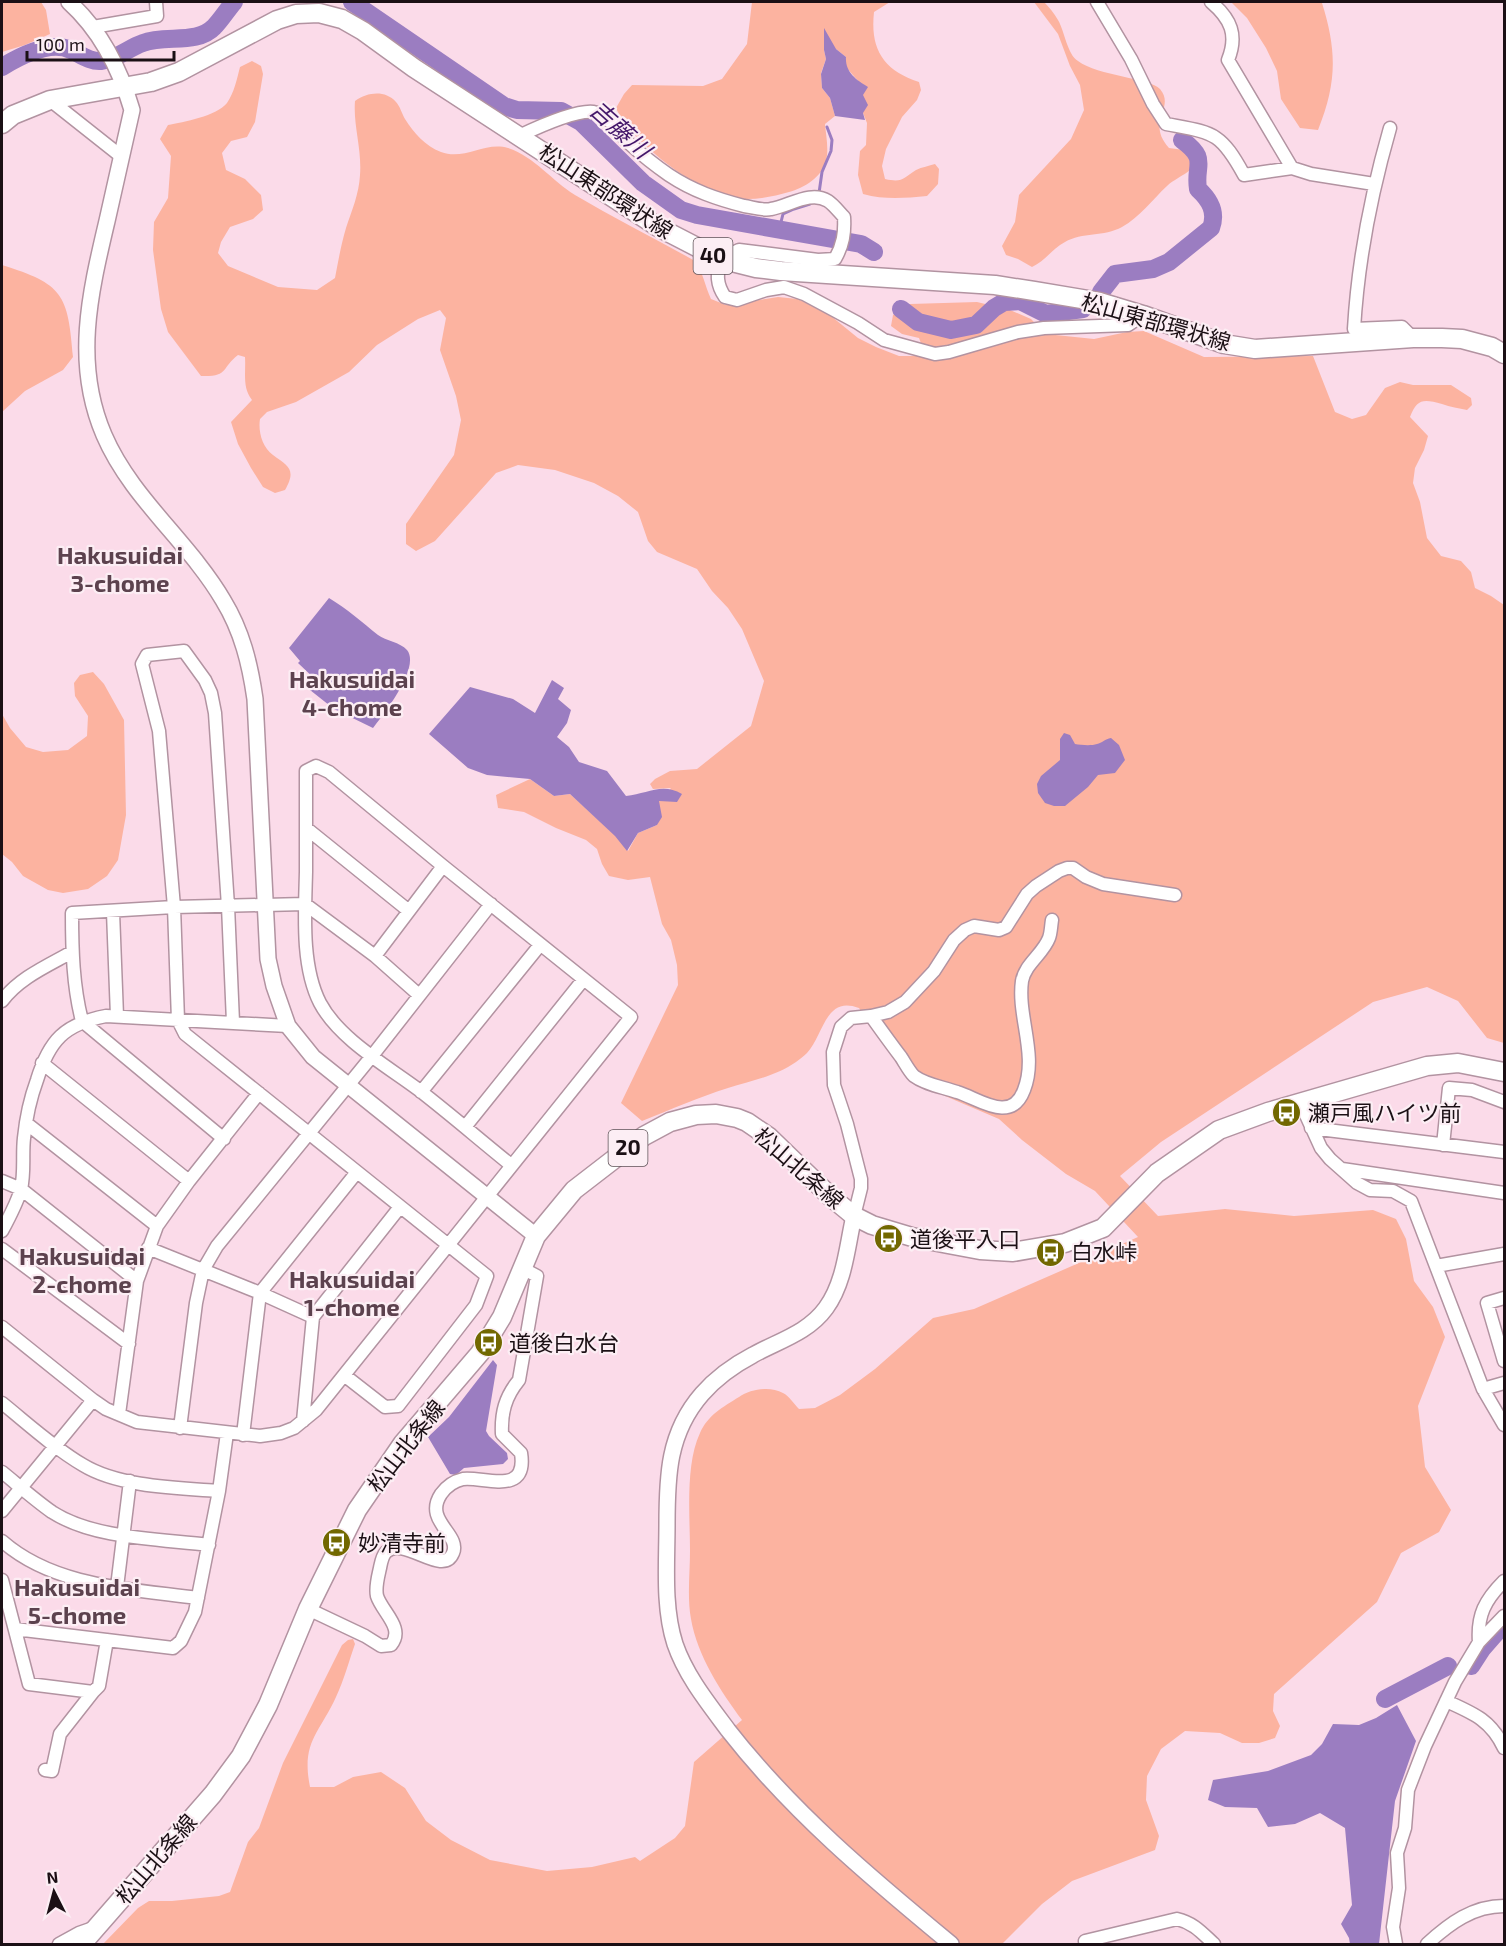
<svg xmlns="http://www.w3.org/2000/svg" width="1506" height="1946" viewBox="0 0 1506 1946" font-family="'Exo 2','Noto Sans JP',sans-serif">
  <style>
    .green { fill: #fcb3a0 }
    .water { fill: #9b7dc1 }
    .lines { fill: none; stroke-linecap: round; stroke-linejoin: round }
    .stream { stroke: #9b7dc1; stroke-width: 3 }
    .river { stroke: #9b7dc1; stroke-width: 18 }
    .minor-casing { stroke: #b293a1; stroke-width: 15 }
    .tertiary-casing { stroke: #b293a1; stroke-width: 18 }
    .primary-casing { stroke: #b293a1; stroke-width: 21 }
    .minor { stroke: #fff; stroke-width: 12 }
    .tertiary { stroke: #fff; stroke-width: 15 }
    .primary { stroke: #fff; stroke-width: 18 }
    .labels { text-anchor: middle; stroke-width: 4.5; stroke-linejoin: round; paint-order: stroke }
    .shield { fill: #fceef4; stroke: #5e5358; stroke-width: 1.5 }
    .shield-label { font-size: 21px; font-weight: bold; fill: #1b1015 }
    .street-label { font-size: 22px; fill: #1b1015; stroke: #fceef4 }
    .poi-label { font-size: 22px; fill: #1b1015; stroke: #fceef4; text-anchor: start }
    .water-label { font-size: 24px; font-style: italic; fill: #45186b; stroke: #fceef4 }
    .neighbourhood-label { font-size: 24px; font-weight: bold; fill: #5c424e; stroke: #fceef4 }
  </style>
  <rect width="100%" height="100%" fill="#fbdbe9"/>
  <path class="green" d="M 2,2 L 41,2 L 46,10 L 50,34 L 25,45 L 2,52 Z
    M 752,2 L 890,2 L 874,12 C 870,49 883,70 919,82 L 921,90 L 917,100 L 902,117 L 886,149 L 882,166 L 885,179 C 903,183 903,178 916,170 C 922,167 929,166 935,164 L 939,169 L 938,184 L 927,196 C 905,198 885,200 863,194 L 858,175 L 860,151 L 866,145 L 867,123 L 863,113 L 862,95 L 859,82 L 845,66 L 846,57 L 836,49 L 824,50 L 826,59 L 821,73 L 822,88 L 830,98 L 835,116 L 825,124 C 826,136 829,149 826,161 C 822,177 804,188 789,192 C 772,197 752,201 734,198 C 697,192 631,142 616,108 L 624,94 L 632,85 L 703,86 L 722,79 L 747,44 Z
    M 1034,2 L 1044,2 C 1049,7 1054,13 1058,20 C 1065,32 1067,54 1078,61 C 1098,76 1150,78 1160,89 C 1176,108 1145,121 1169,148 L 1184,150 L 1190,161 L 1190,170 C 1183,176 1173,180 1167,186 C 1152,200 1140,217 1122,227 C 1104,237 1082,232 1065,242 C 1052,249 1045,261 1032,267 L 1018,259 L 1006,255 L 1002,246 L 1015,222 L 1019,195 L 1071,139 L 1084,110 L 1080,85 L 1070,66 L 1058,34 Z
    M 1231,2 L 1322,3 C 1337,51 1337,83 1318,130 L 1300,128 L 1281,99 L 1277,71 L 1266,48 L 1247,18 Z
    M 252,61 L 261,66 L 263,74 L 255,122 L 247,137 L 231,141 L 222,153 L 226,170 L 245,179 L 261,195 L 263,210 L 253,219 L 230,227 L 221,242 L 218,253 L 228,266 L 278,287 L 317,290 L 335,278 C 338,262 341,245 346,228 C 352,210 359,194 360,175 C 362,149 353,125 355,101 C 368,92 385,90 396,102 C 400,106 402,114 405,119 C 414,133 425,146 441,152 C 464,161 485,141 508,148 C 535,157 552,181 575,195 C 614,218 656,239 695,261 C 703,272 705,286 711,299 L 726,305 L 778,297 L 798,299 L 831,316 L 858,338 L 876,347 L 899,356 L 918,356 L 922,346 L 919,338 L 902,334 L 891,326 L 893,315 L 910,304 L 977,302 L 1010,310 L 1031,319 L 1046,334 L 1094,339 L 1127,332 L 1144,331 L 1204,357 L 1313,356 L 1335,412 L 1352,419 L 1366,415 L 1385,388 L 1400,382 L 1413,385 L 1451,385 L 1471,398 L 1472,405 L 1467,410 C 1459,408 1450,407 1442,404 C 1424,399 1417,398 1410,417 L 1428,436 L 1424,450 L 1415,468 L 1413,483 L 1420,502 L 1427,538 L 1441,556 L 1461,561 L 1471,572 L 1475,588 L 1491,596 L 1504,605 L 1504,1043 L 1487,1038 L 1458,1001 L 1427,987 L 1373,1002 L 1161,1142 L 1120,1176 L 1158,1216 L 1225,1209 L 1294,1216 L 1373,1210 L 1396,1219 L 1406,1239 L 1414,1281 L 1433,1307 L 1445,1337 L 1418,1406 L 1425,1467 L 1451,1510 L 1439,1532 L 1401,1553 L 1377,1602 L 1274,1694 L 1273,1711 L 1280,1726 L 1275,1738 L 1259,1743 L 1242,1743 L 1220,1733 L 1185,1731 L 1161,1749 L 1147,1776 L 1146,1800 L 1159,1836 L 1155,1850 L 1072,1881 L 1042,1904 L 1002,1944 L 103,1944 L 138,1908 L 149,1901 L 172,1901 L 219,1896 L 230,1892 L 248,1842 L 259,1828 L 283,1763 L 342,1645 L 348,1640 L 353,1639 L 355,1644 C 349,1661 344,1680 336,1697 C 319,1734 301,1742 310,1787 L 334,1787 L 353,1777 L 381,1772 L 405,1788 L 426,1821 L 451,1840 L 490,1860 L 547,1871 L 592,1867 L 635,1857 L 640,1861 L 675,1838 L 685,1826 L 694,1762 L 742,1720 C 721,1692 697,1655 691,1619 C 687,1597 690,1573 690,1551 C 690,1516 685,1465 700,1433 C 708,1415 723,1407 739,1397 C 751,1389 770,1386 783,1393 C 789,1396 794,1404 799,1409 L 815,1408 L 840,1395 L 875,1369 L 933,1318 L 974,1309 L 1138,1237 L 1095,1191 L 1066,1174 L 1022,1140 L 999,1119 L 910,1081 L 859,1008 C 825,995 824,1035 807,1053 C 804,1056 800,1059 796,1062 C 776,1076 751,1081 728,1088 C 699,1097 670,1110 642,1121 L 621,1103 L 678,985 L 677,965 L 671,940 L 662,924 L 650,877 L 628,880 L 609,876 L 602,864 L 597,849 L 586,840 L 556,828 L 524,812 L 498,808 L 496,795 L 530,779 L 554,796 L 570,794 L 616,836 L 628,851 L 638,833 L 657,825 L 659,801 L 671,788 L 653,789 L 650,784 L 655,779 L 670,771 L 697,769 L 751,726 L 764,681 L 742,629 L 728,608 L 712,591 L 697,569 L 657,552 L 648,541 L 638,512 L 618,496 L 594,483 L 555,470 L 518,465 L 496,473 L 435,541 L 416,551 L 406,544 L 406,524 L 454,455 L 461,420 L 456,396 L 440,350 L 446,318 L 440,310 L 418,319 L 377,345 L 349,372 L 296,402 L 267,412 L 260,419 C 258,431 262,447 273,455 C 288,466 297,469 285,490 L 275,493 L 263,487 L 251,468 L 238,444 L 231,422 L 252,400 C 242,387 246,373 245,357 L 238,355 C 221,368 229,377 201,376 L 168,332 L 161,309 L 153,250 L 154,222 L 168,198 L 171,156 L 160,139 L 168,125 C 183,122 217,116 227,103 C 234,93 237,79 240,67 Z
    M 2,265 C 63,284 68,294 73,357 L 63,370 L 25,391 L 2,412 Z
    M 93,672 L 104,684 L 124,720 L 126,815 L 118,860 L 107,876 L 88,889 L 63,893 L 48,890 L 23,876 L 12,862 L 2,854 L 2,714 L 10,728 L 26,747 L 43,752 L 68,750 L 87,736 L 88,716 L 75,696 L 74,683 L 80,675 Z"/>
  <path class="water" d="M 824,28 L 836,49 L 846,57 C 845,72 856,80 868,87 L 863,95 L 868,105 L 863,113 L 865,120 L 835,116 L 830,98 L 822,88 L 821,74 L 826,59 L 824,50 Z
    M 329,598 C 347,609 362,622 378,635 C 386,641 400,642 407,650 C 421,667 383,715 373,728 L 334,709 L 310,690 L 317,681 L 298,663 L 300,661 L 289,648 Z
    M 552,680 L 564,688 L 558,699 L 571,710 L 567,723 L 557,737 L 569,747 L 579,762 L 607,771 L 626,796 C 647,794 662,782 682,794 L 677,802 L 659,801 L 662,817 L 657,825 L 638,833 L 627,851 L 615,836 L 570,794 L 554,796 L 530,779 L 487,775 L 468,768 L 429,734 L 470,687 L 513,699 L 535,713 Z
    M 1064,733 L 1070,735 L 1075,744 C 1081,745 1091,746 1097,744 C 1102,743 1105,739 1111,738 L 1119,745 L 1125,760 L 1115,773 L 1098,775 L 1088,787 L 1065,806 L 1054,806 L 1045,803 L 1038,793 L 1037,784 L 1041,776 L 1060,760 L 1060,739 Z
    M 493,1360 L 497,1365 L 486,1431 L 489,1436 L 507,1453 L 508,1459 L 503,1464 L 464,1468 L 456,1475 L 450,1474 L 428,1437 L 449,1417 Z
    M 1397,1705 L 1416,1741 L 1395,1801 L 1379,1944 L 1350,1944 L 1349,1938 L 1341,1924 L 1352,1905 L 1345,1828 L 1320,1813 L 1295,1824 L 1268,1827 L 1257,1808 L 1225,1807 L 1208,1800 L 1213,1780 L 1268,1771 L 1311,1755 L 1322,1744 L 1333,1724 L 1359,1725 L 1376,1718 Z"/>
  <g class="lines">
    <path class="stream" d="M 819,193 L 822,172 L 831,151 L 832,140 L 827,127
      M 779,230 L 783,214 L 794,209 L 810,204"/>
    <path class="river" d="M 352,2 L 504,106 L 517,110 L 561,111 L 581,122 L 643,183 L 681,210 L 697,215 L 861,244 L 874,252
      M 2,67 C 20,56 50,40 71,50 C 80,54 90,62 101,61 C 118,59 128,48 143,43 C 165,34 197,45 214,27 C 221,20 227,10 234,2
      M 1101,292 L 1115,274 L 1153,269 L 1169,262 L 1211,228 C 1217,212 1210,200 1198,189 C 1194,164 1209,160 1182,140
      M 901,309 L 918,322 L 951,330 L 976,325 L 994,308 L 1004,302 L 1020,301 L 1046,314 L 1083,309
      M 1471,1666 L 1482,1649 L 1504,1624
      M 1385,1699 L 1448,1666"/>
    <defs>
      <path id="minor" d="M 1097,2 L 1131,59 L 1153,104 L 1166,124 C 1213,133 1220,131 1244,175 L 1292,168 L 1311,174 L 1374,184
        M 1211,2 C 1231,19 1238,35 1228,60 L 1292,168
        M 93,27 L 157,16 L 156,2
        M 50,100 L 122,157
        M 1390,128 C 1371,194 1358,260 1354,329 L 1402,327 L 1413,338
        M 519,136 C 536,128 575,110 593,112 C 610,115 618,133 630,144 C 642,155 656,166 669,175 C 693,191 717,199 744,206 C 752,207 763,211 771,209 C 789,206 811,190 828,201 C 834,205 839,212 844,217 C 845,233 843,245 835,259 L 818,260 L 739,250 L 720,259 C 717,275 716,284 725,297 L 737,300 L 766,290 L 784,287 L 804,294 L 858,323 L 884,340 L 935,354 L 949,352 L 1018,332 L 1044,328 L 1128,325 L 1143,315
        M 306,828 L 409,911
        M 113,912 L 117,1016
        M 375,956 L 443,866
        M 2,1001 C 19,978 47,966 72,952
        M 871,1016 C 881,1030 891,1044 901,1057 C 905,1063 909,1071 914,1076 C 926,1085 943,1087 957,1092 C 978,1098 1011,1125 1024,1090 C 1038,1055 1017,1016 1022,981 C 1025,964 1043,954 1049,938 C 1051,933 1051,926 1052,920
        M 233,1022 L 228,906 L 215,713 L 211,693 L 205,680 L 184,651 L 147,655 L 142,664 L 159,731 L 174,907 L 178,1020 L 185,1034 L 487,1276 L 476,1305 L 398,1406 L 385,1407 L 344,1375
        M 42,1063 L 189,1181
        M 421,1092 L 540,945
        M 1300,1102 L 1321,1148 L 1330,1159 L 1357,1183 L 1370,1190 L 1393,1191 L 1411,1201 L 1483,1389 L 1504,1425
        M 26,1123 L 157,1226
        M 465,1127 L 583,980
        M 1311,1128 L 1504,1152
        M 224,1139 L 82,1021 C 73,986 72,950 72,913 L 174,907 L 305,904 L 375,956 L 419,995
        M 1443,1145 L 1449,1088 L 1472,1090 L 1504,1102
        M 1342,1169 L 1504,1193
        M 2,1181 L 21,1189 L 137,1281
        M 854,1216 L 861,1188 L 861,1179 L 847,1124 L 834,1085 L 833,1052 L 841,1027 L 851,1018 L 871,1016 L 888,1012 L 905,1002 L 934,971 L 954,940 L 965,930 L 974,926 L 999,930 L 1006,927 L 1027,894 L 1036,886 L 1059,871 L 1067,868 L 1073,868 L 1086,877 L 1103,884 L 1175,895
        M 2,1231 C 9,1218 17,1203 21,1189 C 25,1172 22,1155 24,1138 C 26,1118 30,1099 37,1080 C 49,1041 64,1024 106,1016 L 288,1026
        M 148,1248 L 260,1293 L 313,1317
        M 2,1249 L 129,1344
        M 1436,1266 L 1504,1254
        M 1504,1298 L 1487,1303 L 1504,1361
        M 2,1327 L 93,1400 L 106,1409 L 137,1422 L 260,1436 L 281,1433 L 294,1428 L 316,1410 L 631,1017 L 443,866 L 329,772 L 316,766 L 306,771 C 306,805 306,839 306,872 C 305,913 301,966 320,1003 C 339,1039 387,1066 419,1090 C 450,1114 480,1140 511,1165
        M 1483,1389 L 1504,1383
        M 2,1403 C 28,1424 54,1448 83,1465 C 119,1487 178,1488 219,1491
        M 119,1414 L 137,1281 L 157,1226 L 189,1181 L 259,1093
        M 303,1421 L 313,1317 L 400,1207
        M 180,1428 L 196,1303 L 203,1270 L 217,1246 L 372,1056 L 491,904
        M 243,1435 L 260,1293 L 357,1172
        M 2,1472 C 18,1485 35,1500 52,1512 C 94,1539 160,1539 209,1545
        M 2,1511 L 93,1400
        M 2,1541 C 54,1587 132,1589 198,1598
        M 2,1580 L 29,1684 L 93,1692 L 99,1686 L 107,1640
        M 117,1587 L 130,1481
        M 308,1609 L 365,1636 L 381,1646 L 391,1645 C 405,1628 382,1612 377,1596 C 375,1587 378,1577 380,1568 C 381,1563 382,1556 386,1552 C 404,1535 443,1578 453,1553 C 461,1534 423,1521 441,1494 C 446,1487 454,1481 463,1479 C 483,1476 528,1497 521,1453 L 502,1434 C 501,1413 505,1397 519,1380 L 537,1276 L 522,1268
        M 15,1629 L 173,1648 L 181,1641 L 195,1612 L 219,1491 L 227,1433
        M 1479,1642 C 1477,1615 1485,1600 1504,1581
        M 1446,1701 C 1473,1713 1491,1720 1504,1748
        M 45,1770 L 52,1771 L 60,1734 L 93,1692
        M 59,1944 L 79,1933 L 96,1927
        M 1086,1944 L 1085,1941 L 1177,1919 C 1194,1923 1202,1933 1214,1944
        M 1396,1944 L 1393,1927 L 1399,1888 L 1397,1853 L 1405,1828 L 1408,1790 L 1425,1746 L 1455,1682 L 1479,1642 L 1504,1616
        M 1427,1944 C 1450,1923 1473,1906 1504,1906"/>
      <path id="tertiary" d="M 69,2 C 100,30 120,69 132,110 C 124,147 115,184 107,221 C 90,293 73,363 104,435 C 131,498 189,542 223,600 C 242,631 250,664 255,699 L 268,959 L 274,986 L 288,1026 L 313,1057 L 536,1236
        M 854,1216 C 847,1246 845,1282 826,1308 C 808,1333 778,1341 753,1355 C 734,1365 716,1378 702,1394 C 668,1433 667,1476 667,1525 C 667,1563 663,1607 675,1644 C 686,1676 708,1703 728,1730 C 792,1812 871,1878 951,1944"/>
      <path id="primary" d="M 2,124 L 13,115 L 50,100 L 151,82 L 179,72 L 277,20 L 296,14 L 319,13 L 342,19 L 363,31 L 414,68 L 658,227 L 720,259 L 756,268 L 781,271 L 995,285 L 1034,291 L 1100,302 L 1143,315 L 1224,344 L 1255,349 L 1413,338 L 1442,338 L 1462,339 L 1492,347 L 1504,354
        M 82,1944 L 213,1794 L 241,1756 L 268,1705 L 308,1609 L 357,1510 L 403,1443 L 480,1353 L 502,1317 L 536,1236 L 574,1190 L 644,1136 L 670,1122 L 696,1115 L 716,1114 L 737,1118 L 747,1122 L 769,1137 L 831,1197 L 854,1216 L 872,1225 L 912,1237 L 948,1244 L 980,1250 L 1013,1252 L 1065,1243 L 1103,1228 L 1157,1173 L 1219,1130 L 1268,1112 L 1427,1066 L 1458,1063 L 1504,1072"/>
    </defs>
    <use href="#minor" class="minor-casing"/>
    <use href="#tertiary" class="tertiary-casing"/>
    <use href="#primary" class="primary-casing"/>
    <use href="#minor" class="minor"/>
    <use href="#tertiary" class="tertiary"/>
    <use href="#primary" class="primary"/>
  </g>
  <defs>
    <symbol id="bus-disc" viewBox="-11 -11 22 22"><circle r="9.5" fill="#726800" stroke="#fceef4"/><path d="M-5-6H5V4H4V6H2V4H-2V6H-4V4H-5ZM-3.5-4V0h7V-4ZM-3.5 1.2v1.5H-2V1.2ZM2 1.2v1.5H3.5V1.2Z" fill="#fff"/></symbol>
  </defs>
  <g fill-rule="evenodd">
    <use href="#bus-disc" x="1270" y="1096" width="33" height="33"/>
    <use href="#bus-disc" x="872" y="1222" width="33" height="33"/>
    <use href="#bus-disc" x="1034" y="1236" width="33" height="33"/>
    <use href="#bus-disc" x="472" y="1326" width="33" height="33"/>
    <use href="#bus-disc" x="320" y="1526" width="33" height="33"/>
  </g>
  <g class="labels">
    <g class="shield">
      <rect x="693.5" y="238" width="39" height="36" rx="4.5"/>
      <rect x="608.5" y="1130" width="39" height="36" rx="4.5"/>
    </g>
    <g class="shield-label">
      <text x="713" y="263">40</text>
      <text x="628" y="1155">20</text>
    </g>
    <g class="street-label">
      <text transform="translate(606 191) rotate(33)" y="8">松山東部環状線</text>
      <text transform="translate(1156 322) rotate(16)" y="8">松山東部環状線</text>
      <text transform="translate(799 1168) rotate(41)" y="8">松山北条線</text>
      <text transform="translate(406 1446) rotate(-52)" y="8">松山北条線</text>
      <text transform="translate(156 1859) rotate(-49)" y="8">松山北条線</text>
    </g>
    <g class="poi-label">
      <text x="1308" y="1121">瀬戸風ハイツ前</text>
      <text x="910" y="1247">道後平入口</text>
      <text x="1071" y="1260">白水峠</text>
      <text x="509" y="1351">道後白水台</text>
      <text x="358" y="1551">妙清寺前</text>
    </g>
    <g class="water-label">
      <text transform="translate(620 130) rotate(42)" y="8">吉藤川</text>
    </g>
    <g class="neighbourhood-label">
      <text x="120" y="564">Hakusuidai<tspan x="120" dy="28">3-chome</tspan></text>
      <text x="352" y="688">Hakusuidai<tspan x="352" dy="28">4-chome</tspan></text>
      <text x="82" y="1265">Hakusuidai<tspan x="82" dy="28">2-chome</tspan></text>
      <text x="352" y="1288">Hakusuidai<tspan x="352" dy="28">1-chome</tspan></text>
      <text x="77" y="1596">Hakusuidai<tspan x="77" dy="28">5-chome</tspan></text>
    </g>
  </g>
  <rect width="1506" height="1946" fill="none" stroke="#1b1015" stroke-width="6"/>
  <g transform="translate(54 1892) rotate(354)" stroke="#fceef4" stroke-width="4.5" paint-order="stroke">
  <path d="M0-4.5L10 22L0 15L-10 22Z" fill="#1b1015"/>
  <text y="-9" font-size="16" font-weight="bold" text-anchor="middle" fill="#1b1015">N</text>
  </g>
  <path d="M27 51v9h147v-9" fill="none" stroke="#1b1015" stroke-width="3"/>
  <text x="36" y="51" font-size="18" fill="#1b1015" stroke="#fceef4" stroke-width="4.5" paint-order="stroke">100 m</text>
</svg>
